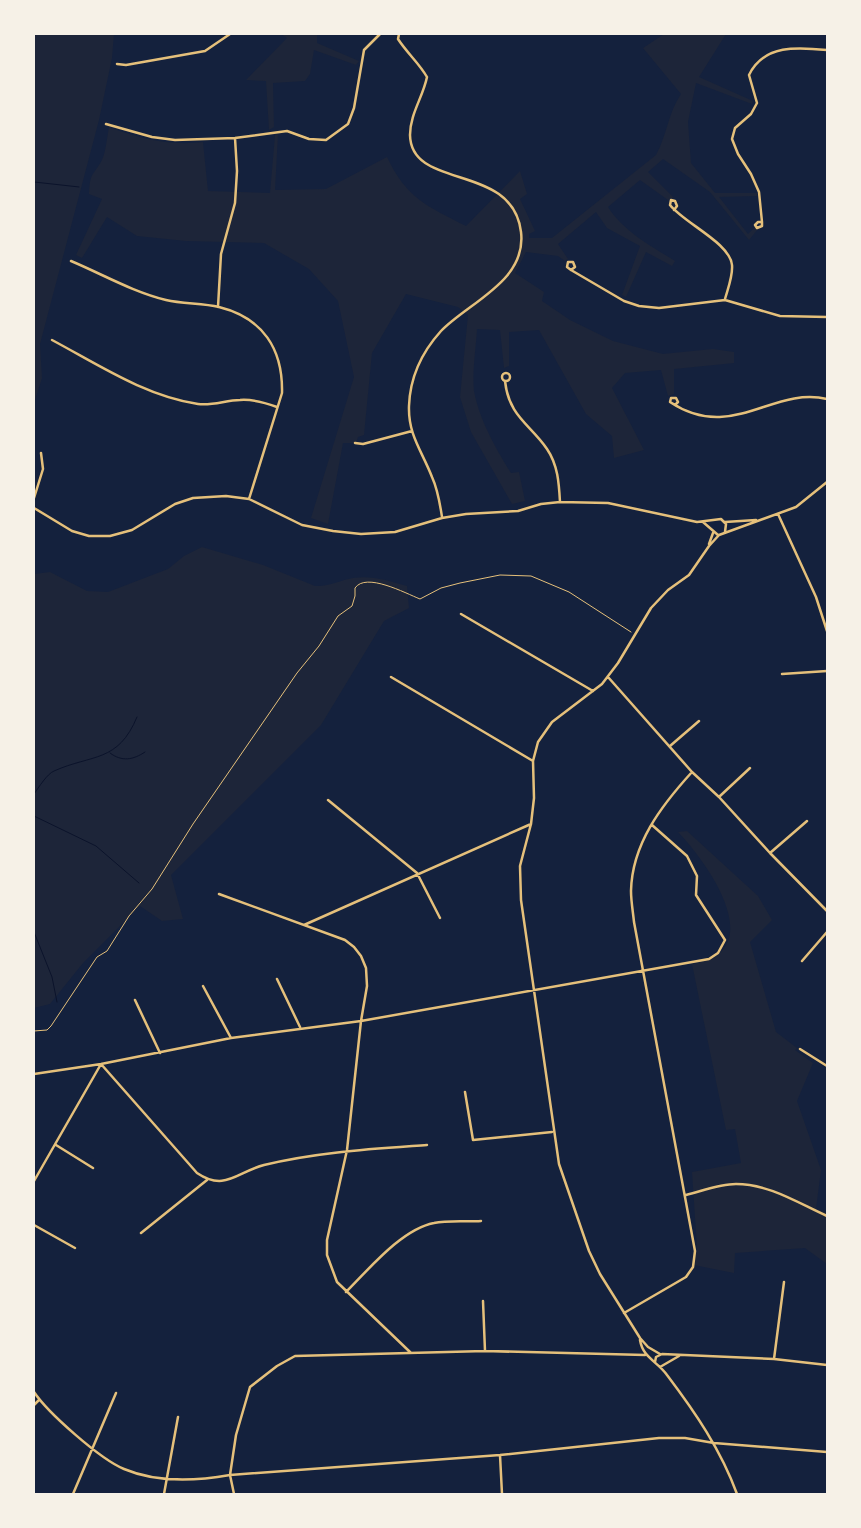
<svg xmlns="http://www.w3.org/2000/svg" width="861" height="1528" viewBox="0 0 861 1528" font-family="Poppins,sans-serif">
  <style>
    .green { fill: #1d2539 }
    .lines { fill: none; stroke-linecap: round; stroke-linejoin: round }
    .stream { stroke: #0b132b; stroke-width: 1 }
    .path { stroke: #e5c07b; stroke-width: 1 }
    .minor { stroke: #e5c07b; stroke-width: 2.5 }
  </style>
  <rect width="100%" height="100%" fill="#14213d"/>
  <path class="green" d="M 34,34 L 114,34 L 112,58 L 99,120 L 40,344 L 42,378 L 34,403 Z
    M 281,34 L 317,34 L 317,43 L 359,61 L 356,65 L 314,50 L 310,74 L 305,81 L 273,83 L 274,127 L 269,130 L 266,81 L 246,80 L 287,38 Z
    M 664,34 L 726,34 L 699,77 L 753,101 L 752,104 L 696,83 L 688,122 L 691,163 L 715,193 L 757,193 L 758,196 L 719,197 L 748,234 L 755,227 L 758,229 L 749,240 L 710,192 L 663,159 L 648,172 L 674,198 L 668,200 L 640,180 L 608,207 C 623,231 651,246 675,261 L 672,266 L 646,252 L 626,297 L 622,295 L 640,246 L 607,228 L 596,212 L 558,244 L 568,259 L 565,261 L 558,256 L 526,252 L 515,273 L 544,292 L 542,301 L 570,320 L 613,341 L 663,354 L 713,349 L 734,352 L 734,363 L 674,369 L 674,394 L 668,396 L 661,370 L 625,373 L 612,388 L 644,450 L 614,458 L 612,436 L 586,414 L 539,330 L 509,332 L 509,366 L 504,368 L 500,330 L 477,329 C 476,348 472,372 474,391 C 479,419 496,449 511,473 L 519,472 L 525,501 L 512,504 L 471,432 L 460,397 L 468,315 L 458,307 L 406,294 L 372,353 L 364,435 L 358,437 L 356,443 L 343,443 L 328,524 L 311,518 L 354,377 L 338,301 L 309,269 L 264,243 L 186,241 L 137,236 L 107,217 L 82,258 L 76,255 L 102,199 L 89,194 C 90,172 93,176 102,160 C 106,151 107,137 109,127 C 140,139 170,146 203,142 L 208,191 L 270,193 L 275,135 L 278,135 L 275,190 L 326,189 L 387,157 C 407,199 427,206 466,226 L 520,171 L 527,194 L 520,199 L 535,231 L 529,234 L 529,238 L 552,238 L 656,155 C 667,135 668,113 681,94 L 643,48 Z
    M 202,547 L 263,565 L 315,586 C 329,587 340,580 353,578 C 372,575 389,581 407,586 L 409,608 L 384,621 L 321,725 L 171,875 L 183,919 L 162,921 L 140,906 L 83,963 L 50,1004 L 34,1008 L 34,574 L 50,572 L 87,591 L 108,592 L 168,569 L 184,556 Z
    M 687,831 L 758,896 L 772,920 L 750,942 L 776,1032 L 797,1048 L 795,1050 L 813,1063 L 797,1101 L 821,1170 L 816,1209 L 827,1213 L 827,1264 L 805,1248 L 735,1253 L 734,1273 L 694,1265 L 697,1248 L 692,1172 L 741,1163 L 735,1129 L 726,1130 L 692,964 C 771,952 708,863 678,832 Z"/>
  <g class="lines">
    <path class="stream" d="M 34,182 L 79,187
      M 110,753 C 122,762 133,760 145,752
      M 34,794 C 39,787 47,774 54,771 C 92,754 118,763 137,717
      M 34,816 L 96,846 L 139,883
      M 34,932 L 52,977 L 57,1002"/>
    <path class="path" d="M 34,1031 L 47,1030 L 51,1026 L 97,957 L 107,951 L 129,916 L 152,889 L 193,824 L 297,673 L 319,646 L 338,616 L 352,606 L 355,596 L 355,588 C 366,572 405,593 420,599 L 441,588 L 460,583 L 500,575 L 531,576 L 569,592 L 631,632"/>
    <path class="minor" d="M 399,34 L 398,39 C 407,53 419,63 427,77 C 423,97 410,114 410,135 C 411,191 513,162 521,232 C 527,281 469,302 441,331 C 422,352 410,377 409,406 C 408,435 422,451 432,477 C 438,490 440,504 442,517
      M 117,64 L 126,65 L 205,51 L 230,34
      M 106,124 L 152,137 L 175,140 L 235,138 L 287,131 L 309,139 L 326,140 L 348,124 L 354,108 L 364,50 L 380,34
      M 674,210 L 677,206 L 675,201 L 671,200 L 670,205 C 684,223 730,243 732,265 C 733,276 728,288 725,299
      M 758,222 L 762,222 L 762,226 L 757,228 L 755,225 Z
      M 762,222 L 759,192 L 751,174 L 738,154 L 732,139 L 735,128 L 751,114 L 757,103 L 749,75 C 764,44 798,47 827,50
      M 71,261 C 102,274 133,292 166,300 C 183,304 202,303 219,307 C 263,318 283,349 282,393 L 249,499
      M 571,270 L 575,267 L 573,262 L 568,262 L 567,267 L 571,270 L 624,301 L 639,306 L 659,308 L 725,300 L 780,316 L 827,317
      M 218,307 L 221,254 L 235,203 L 237,171 L 235,138
      M 52,340 C 99,365 145,396 198,404 C 213,406 226,400 240,400 C 252,399 266,403 277,407
      M502 377a4 4 0 1 1 8 0a4 4 0 1 1-8 0Z
      M 505,381 C 509,417 530,424 547,449 C 558,465 559,484 560,502
      M 675,405 L 678,402 L 676,398 L 671,398 L 670,402 C 732,443 772,386 827,399
      M 355,443 L 363,444 L 412,431
      M 34,498 L 43,469 L 41,453
      M 34,508 L 72,531 L 89,536 L 110,536 L 132,530 L 175,504 L 193,498 L 226,496 L 249,499 L 302,525 L 333,531 L 361,534 L 395,532 L 442,518 L 466,514 L 518,511 L 541,504 L 560,502 L 608,503 L 697,522 L 721,519 L 726,524 L 725,532
      M 778,514 L 816,597 L 827,631
      M 703,522 L 718,535
      M 725,522 L 756,520
      M 709,544 L 713,533
      M 461,614 L 593,691
      M 782,674 L 827,671
      M 391,677 L 533,761
      M 608,677 L 692,772 L 719,797 L 770,853 L 827,911
      M 670,746 L 699,721
      M 720,796 L 750,768
      M 328,800 L 417,873 L 440,918
      M 770,853 L 807,821
      M 219,894 L 345,940 L 354,947 L 361,956 L 366,968 L 367,986 L 361,1021 L 347,1150 L 327,1240 L 327,1255 L 337,1282 L 410,1352
      M 304,925 L 531,824
      M 802,961 L 827,932
      M 277,979 L 300,1027
      M 203,986 L 231,1038
      M 135,1000 L 160,1053
      M 800,1049 L 827,1066
      M 34,1074 L 101,1064 L 231,1038 L 361,1021 L 709,959 L 718,953 L 725,940 L 696,895 L 697,876 L 687,856 L 652,825
      M 465,1092 L 473,1140 L 552,1132
      M 56,1145 L 93,1168
      M 34,1181 L 101,1064 L 197,1173 C 225,1192 237,1172 264,1165 C 317,1152 372,1149 427,1145
      M 686,1195 C 702,1191 720,1184 736,1184 C 769,1184 798,1203 827,1216
      M 34,1225 L 75,1248
      M 141,1233 L 207,1180
      M 346,1292 C 369,1269 402,1229 434,1223 C 448,1220 466,1222 481,1221
      M 483,1301 L 485,1351
      M 624,1313 L 686,1277 L 693,1267 L 695,1251 L 634,922 C 633,912 631,901 631,891 C 632,844 661,806 692,772
      M 640,1340 C 643,1358 657,1361 667,1375 C 695,1412 721,1450 737,1494
      M 660,1354 L 648,1347 L 640,1338 L 600,1274 L 589,1251 L 559,1164 L 521,900 L 520,866 L 531,824 L 534,798 L 533,761 L 538,742 L 552,722 L 602,684 L 618,663 L 651,608 L 668,590 L 689,575 L 709,546 L 719,535 L 796,507 L 827,482
      M 774,1359 L 784,1282
      M 655,1362 L 656,1357 L 662,1354 L 774,1359 L 827,1365
      M 660,1367 L 679,1356
      M 34,1392 C 48,1413 100,1459 124,1469 C 157,1483 196,1481 230,1475 L 500,1455 L 659,1438 L 685,1438 L 714,1443 L 827,1452
      M 34,1405 L 39,1400
      M 500,1455 L 502,1494
      M 73,1494 L 116,1393
      M 164,1494 L 178,1417
      M 234,1494 L 230,1475 L 236,1435 L 250,1387 L 277,1366 L 295,1356 L 485,1351 L 645,1355"/>
  </g>
  <rect width="861" height="1528" fill="none" stroke="#f6f1e7" stroke-width="70"/>
</svg>
